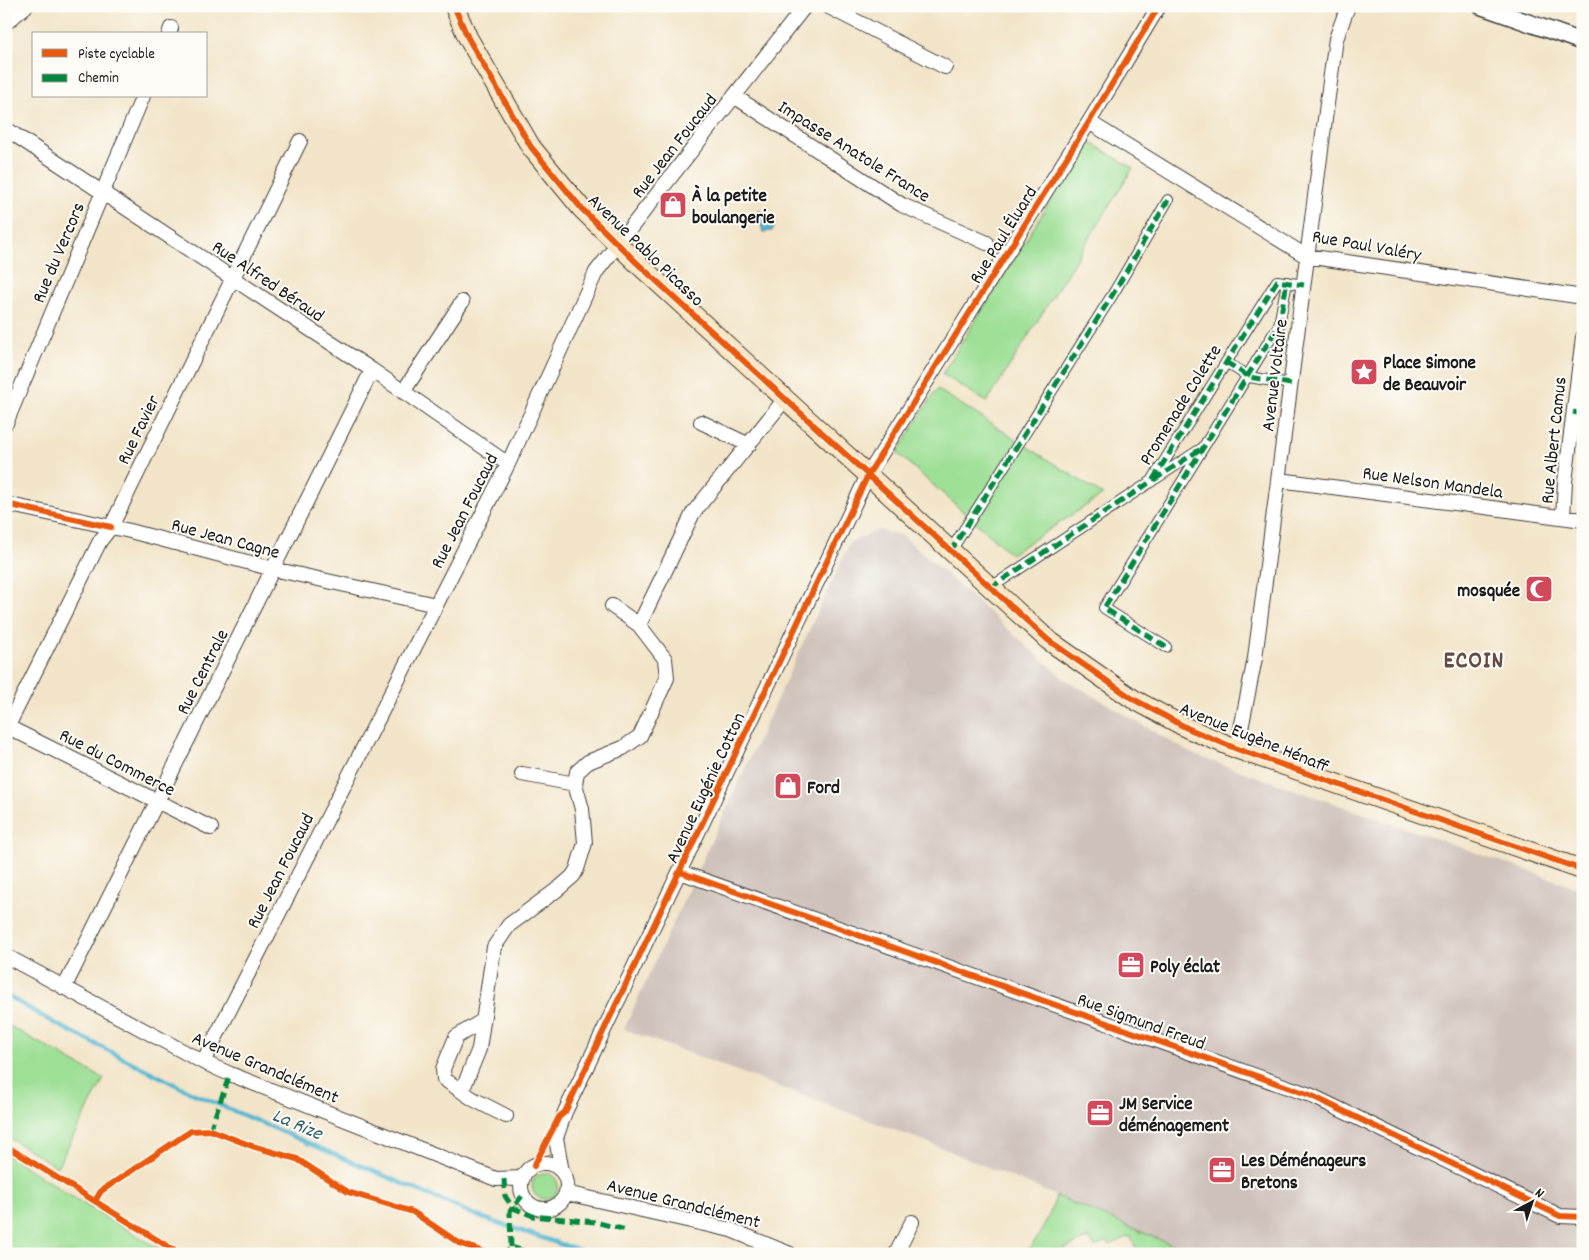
<svg xmlns="http://www.w3.org/2000/svg" width="1589" height="1260" viewBox="0 0 1589 1260" font-family="Dekko,sans-serif">
  <style>
    .industrial { fill: #cec1ba }
    .green { fill: #9ddf95; stroke: #5c7e58 }
    .water { fill: #53b5d2; stroke: #386877 }
    .lines { fill: none; stroke-linecap: round; stroke-linejoin: round }
    .stream { stroke: #53b5d2; stroke-width: 4.5 }
    .pedestrian-casing { stroke: #3c3a36; stroke-width: 12 }
    .minor-casing { stroke: #3c3a36; stroke-width: 16 }
    .tertiary-casing { stroke: #3c3a36; stroke-width: 19 }
    .secondary-casing { stroke: #3c3a36; stroke-width: 21 }
    .pedestrian { stroke: #fff; stroke-width: 10 }
    .minor { stroke: #fff; stroke-width: 14 }
    .tertiary { stroke: #fff; stroke-width: 16 }
    .secondary { stroke: #fbe6c4; stroke-width: 19 }
    .quiet { stroke: #00873e; stroke-width: 5; stroke-dasharray: 10 5; stroke-linecap: butt }
    .cycleway-casing { stroke: #fdfcf7; stroke-width: 9 }
    .cycleway { stroke: #e8590c; stroke-width: 6 }
    .labels { text-anchor: middle; stroke-width: 4; stroke-linejoin: round; paint-order: stroke }
    .street-label { font-size: 19px; fill: #1c1c1c; stroke: #fdfcf7 }
    .poi-label { font-size: 19px; font-weight: bold; fill: #1c1c1c; stroke: #fdfcf7; text-anchor: start }
    .water-label { font-size: 20px; font-style: italic; fill: #35616e; stroke: #fdfcf7 }
    .district-label { font-size: 24px; font-weight: bold; letter-spacing: 1px; fill: #644c48; stroke: #fdfcf7 }
  </style>
  <rect width="100%" height="100%" fill="#fdfcf7"/>
  <filter id="ink" filterUnits="userSpaceOnUse"><feTurbulence type="fractalNoise" baseFrequency=".02" numOctaves="2"/><feDisplacementMap in="SourceGraphic" scale="10" xChannelSelector="R" yChannelSelector="G"/><feConvolveMatrix kernelMatrix="1 2 1 2 8 2 1 2 1" color-interpolation-filters="sRGB"/></filter>
  <filter id="wash" filterUnits="userSpaceOnUse"><feTurbulence type="fractalNoise" baseFrequency=".0096" numOctaves="4" result="noise"/><feDisplacementMap in="SourceGraphic" scale="20" xChannelSelector="R" yChannelSelector="G"/><feGaussianBlur stdDeviation="1.12" result="paint"/><feColorMatrix in="noise" values="0 0 0 0 0 0 0 0 0 0 0 0 0 0 0 0 0 1.4 0 .05"/><feComposite in="paint" operator="in"/></filter>
  <g filter="url(#wash)">
    <rect width="100%" height="100%" fill="#f2e4c8"/>
    <path class="industrial" d="M 878,530 L 902,535 L 1063,678 L 1192,754 L 1583,890 L 1583,1254 L 1194,1254 L 940,1147 L 624,1029 L 850,542 Z"/>
    <path class="green" d="M 1088,141 L 1133,168 L 987,402 L 942,374 Z
      M 937,389 L 1103,495 L 1011,554 L 897,453 Z
      M 6,1024 L 104,1079 L 57,1167 L 6,1136 Z
      M 6,1154 L 69,1195 L 168,1254 L 6,1254 Z
      M532 1186a13 13 0 1 1 26 0a13 13 0 1 1-26 0Z
      M 1056,1196 L 1194,1254 L 1175,1254 L 1161,1248 L 1158,1254 L 1147,1252 L 1139,1254 L 1130,1236 L 1110,1245 L 1108,1241 L 1095,1247 L 1089,1238 L 1064,1249 L 1063,1254 L 1025,1254 C 1039,1238 1050,1216 1056,1196 Z"/>
    <path class="water" d="M 759,210 L 776,222 L 772,231 L 763,232 L 761,225 L 753,218 Z"/>
    <g class="lines">
      <path class="stream" d="M 6,995 L 54,1023 L 192,1093 L 480,1217 L 590,1254"/>
    </g>
  </g>
  <g filter="url(#ink)">
    <g class="lines">
      <defs>
        <path id="pedestrian" d="M 1226,362 L 1249,377 L 1291,384
          M 1155,479 L 1201,449
          M 950,552 L 1113,294 L 1168,200
          M 990,588 L 1152,481 L 1277,281 L 1304,285
          M 1166,647 L 1104,608 L 1279,325 L 1287,282"/>
        <path id="minor" d="M 827,6 L 945,67
          M 6,23 L 26,6
          M 169,34 L 171,28
          M 734,96 L 902,205 L 987,243
          M 1089,122 L 1306,256 L 1583,297
          M 6,129 L 372,370 L 508,464
          M 403,392 L 462,302
          M 701,422 L 749,445
          M 6,423 L 143,96
          M 1279,480 L 1583,520
          M 6,504 L 130,531 L 273,569 L 436,605
          M 1563,517 L 1565,482 L 1583,337
          M 612,606 L 639,625
          M 8,727 L 211,828
          M 6,730 L 100,541 L 111,527 L 300,141
          M 1237,749 L 1255,658 L 1328,96 L 1336,39 L 1348,6
          M 522,774 L 575,784
          M 680,872 L 1310,1095 L 1560,1216 L 1583,1217
          M 6,956 L 203,1062 L 230,1074 L 496,1179 L 523,1178
          M 64,988 L 372,370
          M 482,1021 L 456,1037 L 443,1069 L 444,1079 L 473,1099 L 506,1116
          M 203,1062 L 508,464 L 596,272 L 805,6
          M 462,1091 L 479,1049 L 494,947 L 509,925 L 558,889 L 573,876 L 577,869 L 585,843 L 582,809 L 575,784 L 577,772 L 588,762 L 623,748 L 640,736 L 667,678 L 665,659 L 639,625 L 693,513 L 785,399
          M521 1186a23 23 0 1 1 46 0a23 23 0 1 1-46 0Z
          M 562,1172 L 556,1138 L 565,1112 L 868,475 L 1089,122 L 1159,6
          M 566,1193 L 731,1230 L 790,1254
          M 896,1254 L 912,1222"/>
        <path id="tertiary" d="M 1481,6 L 1583,42"/>
        <path id="secondary" d="M 454,6 L 468,38 L 531,147 L 582,209 L 637,263 L 1048,640 L 1133,699 L 1187,728 L 1237,749 L 1583,870"/>
      </defs>
      <use href="#pedestrian" class="pedestrian-casing"/>
      <use href="#minor" class="minor-casing"/>
      <use href="#tertiary" class="tertiary-casing"/>
      <use href="#secondary" class="secondary-casing"/>
      <use href="#pedestrian" class="pedestrian"/>
      <use href="#minor" class="minor"/>
      <use href="#tertiary" class="tertiary"/>
      <use href="#secondary" class="secondary"/>
      <path class="quiet" d="M 1226,362 L 1249,377 L 1291,384
        M 1573,412 L 1583,414
        M 1154,480 L 1202,448
        M 950,552 L 1113,294 L 1168,200
        M 990,588 L 1152,481 L 1277,281 L 1304,285
        M 1166,647 L 1104,608 L 1279,325 L 1287,282
        M 210,1130 L 230,1074
        M 504,1179 L 505,1196 L 513,1208 L 533,1216 L 595,1222 L 626,1230
        M 511,1247 L 510,1211 L 523,1195
        M 501,1254 L 507,1252 L 511,1247 L 534,1254"/>
      <defs>
        <path id="cycleway" d="M 454,6 L 468,38 L 531,147 L 582,209 L 637,263 L 1048,640 L 1133,699 L 1187,728 L 1237,749 L 1583,870
          M 6,504 L 111,527
          M 680,872 L 1310,1095 L 1560,1216 L 1583,1217
          M 6,1146 L 180,1254
          M 534,1166 L 559,1117 L 565,1112 L 868,475 L 1089,122 L 1159,6
          M 95,1201 L 101,1191 L 191,1131 L 210,1130 L 252,1146 L 297,1159 L 348,1192 L 413,1212 L 459,1243 L 489,1254"/>
      </defs>
      <use href="#cycleway" class="cycleway-casing"/>
      <use href="#cycleway" class="cycleway"/>
    </g>
  </g>
  <defs>
    <symbol id="shop-square" viewBox="-11 -11 22 22"><rect x="-9" y="-9" width="18" height="18" rx="4" fill="#d1495b" stroke="#fdfcf7"/><path d="M-5-2.5h2.3a2.7 3.5 0 0 1 5.4 0H5L5.5 6h-11ZM-1.5-2.5h3a1.5 2.3 0 0 0-3 0Z" fill="#fff"/></symbol>
    <symbol id="sight-square" viewBox="-11 -11 22 22"><rect x="-9" y="-9" width="18" height="18" rx="4" fill="#d1495b" stroke="#fdfcf7"/><path d="M0-6L1.8-2.2L6-1.7L2.9 1.2L3.7 5.4L0 3.3L-3.7 5.4L-2.9 1.2L-6-1.7L-1.8-2.2Z" fill="#fff"/></symbol>
    <symbol id="mosque-square" viewBox="-11 -11 22 22"><rect x="-9" y="-9" width="18" height="18" rx="4" fill="#d1495b" stroke="#fdfcf7"/><path d="M3.5-4.9A6 6 0 1 0 3.5 4.9A5 5 0 1 1 3.5-4.9Z" fill="#fff"/></symbol>
    <symbol id="office-square" viewBox="-11 -11 22 22"><rect x="-9" y="-9" width="18" height="18" rx="4" fill="#d1495b" stroke="#fdfcf7"/><path d="M-6-3h4V-5.5h4V-3h4V5H-6ZM-1-4.5V-3h2v-1.5ZM-6 0V1H6V0Z" fill="#fff"/></symbol>
  </defs>
  <g fill-rule="evenodd">
    <use href="#shop-square" x="657" y="189" width="32" height="32"/>
    <use href="#sight-square" x="1348" y="356" width="32" height="32"/>
    <use href="#mosque-square" x="1523" y="573" width="32" height="32"/>
    <use href="#shop-square" x="772" y="770" width="32" height="32"/>
    <use href="#office-square" x="1115" y="949" width="32" height="32"/>
    <use href="#office-square" x="1084" y="1097" width="32" height="32"/>
    <use href="#office-square" x="1206" y="1154" width="32" height="32"/>
  </g>
  <g class="labels">
    <g class="street-label">
      <text transform="translate(673 145) rotate(-52)" y="7">Rue Jean Foucaud</text>
      <text transform="translate(855 150) rotate(32)" y="7">Impasse Anatole France</text>
      <text transform="translate(1002 234) rotate(-58)" y="7">Rue Paul Éluard</text>
      <text transform="translate(1367 244) rotate(10)" y="7">Rue Paul Valéry</text>
      <text transform="translate(647 249) rotate(44)" y="7">Avenue Pablo Picasso</text>
      <text transform="translate(57 252) rotate(-67)" y="7">Rue du Vercors</text>
      <text transform="translate(269 280) rotate(34)" y="7">Rue Alfred Béraud</text>
      <text transform="translate(1273 375) rotate(-83)" y="7">Avenue Voltaire</text>
      <text transform="translate(1179 404) rotate(-58)" y="7">Promenade Colette</text>
      <text transform="translate(137 429) rotate(-64)" y="7">Rue Favier</text>
      <text transform="translate(1552 440) rotate(-84)" y="7">Rue Albert Camus</text>
      <text transform="translate(1433 481) rotate(8)" y="7">Rue Nelson Mandela</text>
      <text transform="translate(463 510) rotate(-63)" y="7">Rue Jean Foucaud</text>
      <text transform="translate(226 537) rotate(15)" y="7">Rue Jean Cagne</text>
      <text transform="translate(201 671) rotate(-63)" y="7">Rue Centrale</text>
      <text transform="translate(1255 736) rotate(22)" y="7">Avenue Eugène Hénaff</text>
      <text transform="translate(118 761) rotate(27)" y="7">Rue du Commerce</text>
      <text transform="translate(704 787) rotate(-65)" y="7">Avenue Eugénie Cotton</text>
      <text transform="translate(279 870) rotate(-63)" y="7">Rue Jean Foucaud</text>
      <text transform="translate(1142 1020) rotate(20)" y="7">Rue Sigmund Freud</text>
      <text transform="translate(266 1066) rotate(23)" y="7">Avenue Grandclément</text>
      <text transform="translate(684 1202) rotate(14)" y="7">Avenue Grandclément</text>
    </g>
    <g class="poi-label">
      <text x="692" y="201">À la petite<tspan x="692" dy="22">boulangerie</tspan></text>
      <text x="1383" y="368">Place Simone<tspan x="1383" dy="22">de Beauvoir</tspan></text>
      <text x="1520" y="596" text-anchor="end">mosquée</text>
      <text x="807" y="793">Ford</text>
      <text x="1150" y="972">Poly éclat</text>
      <text x="1119" y="1109">JM Service<tspan x="1119" dy="22">déménagement</tspan></text>
      <text x="1241" y="1166">Les Déménageurs<tspan x="1241" dy="22">Bretons</tspan></text>
    </g>
    <g class="water-label">
      <text transform="translate(298 1123) rotate(23)" y="7">La Rize</text>
    </g>
    <g class="district-label">
      <text x="1474" y="667">ECOIN</text>
    </g>
  </g>
  <rect width="1589" height="1260" fill="none" stroke="#fdfcf7" stroke-width="25"/>
  <rect x="32" y="32" width="175" height="65" fill="#fdfcf7" stroke="#a3a29f"/>
  <rect x="42" y="49" width="25" height="8" fill="#e8590c" stroke="#a3a29f"/>
  <text x="78" y="58" font-size="15" fill="#1c1c1c">Piste cyclable</text>
  <rect x="42" y="74" width="25" height="8" fill="#00873e" stroke="#a3a29f"/>
  <text x="78" y="82" font-size="15" fill="#1c1c1c">Chemin</text>
  <g transform="translate(1532 1202) rotate(40)" stroke="#fdfcf7" stroke-width="4" paint-order="stroke">
  <path d="M0-4L9 19L0 12L-9 19Z" fill="#1c1c1c"/>
  <text y="-8" font-size="14" font-weight="bold" text-anchor="middle" fill="#1c1c1c">N</text>
  </g>
</svg>
